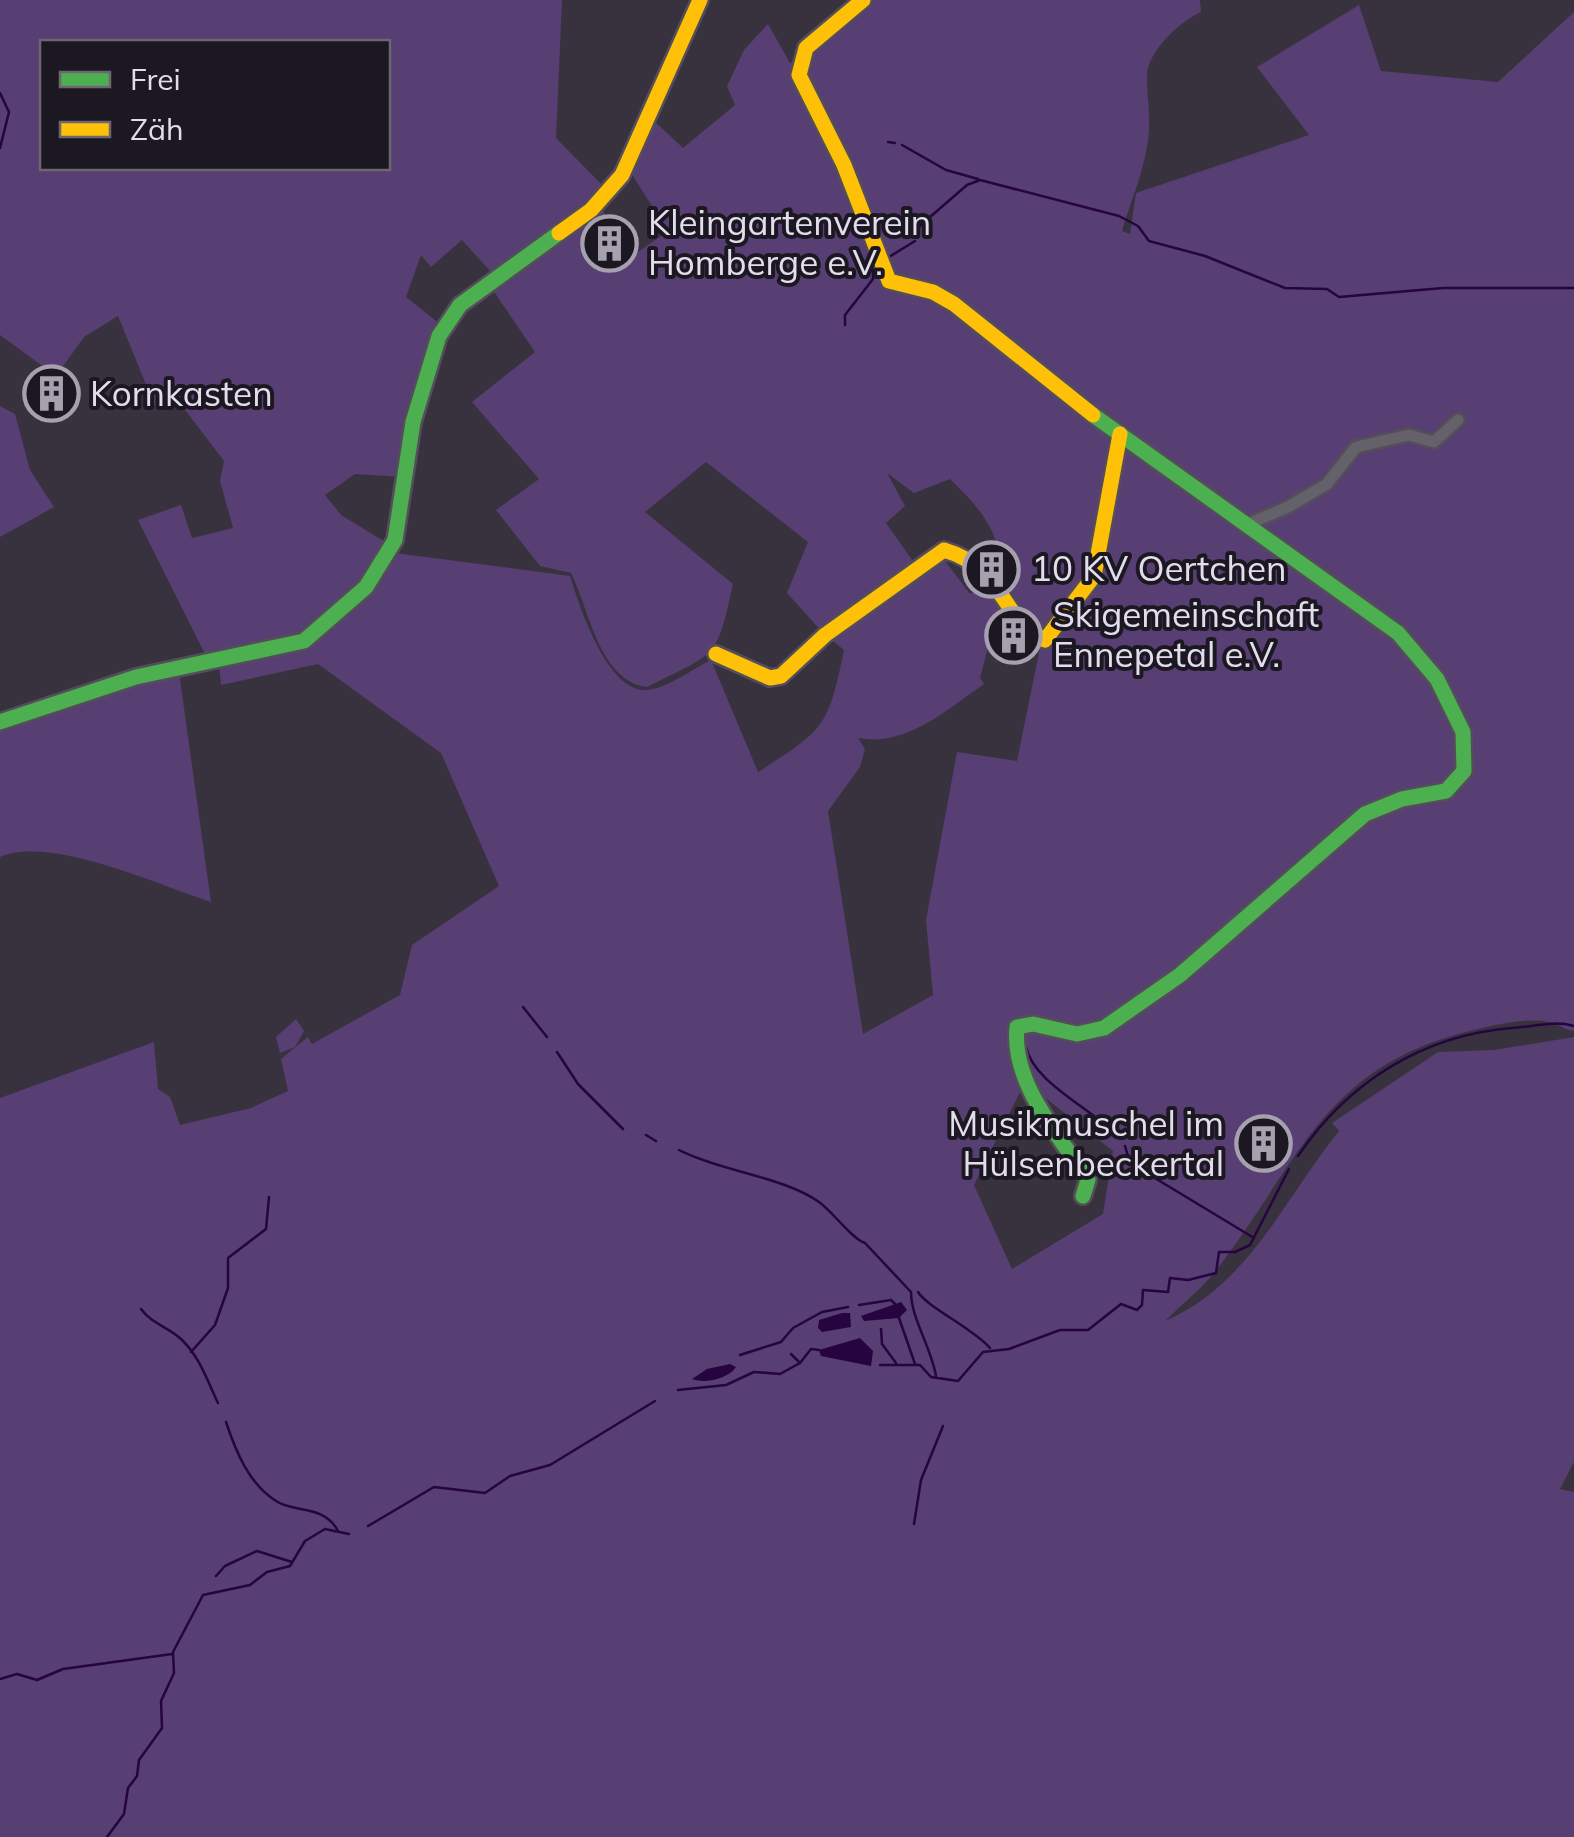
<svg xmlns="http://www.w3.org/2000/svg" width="1574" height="1837" viewBox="0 0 1574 1837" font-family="Mulish,sans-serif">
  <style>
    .green { fill: #573e73; fill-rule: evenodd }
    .water { fill: #26043f }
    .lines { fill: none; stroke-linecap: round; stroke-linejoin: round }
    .stream { stroke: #26043f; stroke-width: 2.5 }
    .street-casing { stroke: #534e59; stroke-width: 16 }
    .fast-casing { stroke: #534e59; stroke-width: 20 }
    .slow-casing { stroke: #534e59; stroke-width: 20 }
    .street { stroke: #65616b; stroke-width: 11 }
    .fast { stroke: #4caf50; stroke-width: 15 }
    .slow { stroke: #ffc107; stroke-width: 15 }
    .labels { text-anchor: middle; stroke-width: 8; stroke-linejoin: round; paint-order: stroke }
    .poi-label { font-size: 35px; fill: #e3dcec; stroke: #1c1822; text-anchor: start }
  </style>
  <rect width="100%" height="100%" fill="#38323f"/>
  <path class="green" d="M 0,0 L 562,0 L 556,138 L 605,188 L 588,206 L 492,273 L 462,240 L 431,267 L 421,255 L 406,297 L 440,324 L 401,477 L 355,474 L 325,495 L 341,515 L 387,543 C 371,579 335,622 298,638 C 271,649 236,651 207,658 L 138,520 L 181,505 L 192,538 L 233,528 L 220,481 L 224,461 L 176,398 L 156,409 L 118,316 L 84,337 L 56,376 L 0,335 ZM 42,42 L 388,42 L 388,168 L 42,168 Z
    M 869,0 L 1200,0 L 1201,12 C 1180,21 1147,52 1147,76 C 1147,102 1152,120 1147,147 C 1142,176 1130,203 1122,231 L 1130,234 L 1136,193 L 1309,135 L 1257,67 L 1359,5 L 1381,71 L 1498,82 L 1574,12 L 1574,1031 C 1565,1030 1561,1025 1553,1023 C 1530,1016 1494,1025 1470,1031 C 1321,1067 1298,1166 1214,1273 C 1200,1290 1181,1305 1165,1321 C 1249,1285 1284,1199 1339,1131 L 1332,1123 L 1438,1052 L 1494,1050 L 1574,1037 L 1574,1462 L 1560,1489 L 1574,1492 L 1574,1837 L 0,1837 L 0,1098 L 154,1042 L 158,1089 L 170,1097 L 180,1125 L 251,1108 L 288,1091 L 281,1059 L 308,1037 L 312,1044 L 400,995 L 412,945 L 499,886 L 441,753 L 318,664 L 221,685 L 219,664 C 286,653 362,614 395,553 L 570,576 C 579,605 607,692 646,690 C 666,689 693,669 711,660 L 758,772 C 824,730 828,728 844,650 L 827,636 L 940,554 L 970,594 L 997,578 C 1007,537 978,506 950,479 L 914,493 L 887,473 L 905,506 L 886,523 L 917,567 L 824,634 L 787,593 L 808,542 L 706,462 L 645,512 L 733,584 C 716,662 716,652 647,687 C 599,681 589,608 571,573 L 540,566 L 496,510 L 539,479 L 472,402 L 535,352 L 490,286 L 601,208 L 632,256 L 668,231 L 629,170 L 651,118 L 683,148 L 735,105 L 727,86 L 744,50 L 768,24 L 790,63 ZM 1012,600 L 1036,635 L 1030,653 L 1040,648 L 1017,761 L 957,752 L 926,920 L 933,995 L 863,1034 L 828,811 L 860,767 L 865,749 L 858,738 C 907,747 946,710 984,684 L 980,678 L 996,616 ZM 1025,1082 L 1113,1151 L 1103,1214 L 1012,1269 L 974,1185 Z
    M 0,406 L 15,414 L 30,470 L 54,507 L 0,537 Z
    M 179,672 L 211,902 C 158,885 51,835 0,857 L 0,727 Z
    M 296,1019 L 304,1031 L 295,1047 L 280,1053 L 276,1037 Z"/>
  <path class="water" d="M 901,1302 L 907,1310 L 899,1318 L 864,1321 L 861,1316 Z
    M 842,1313 L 850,1313 L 851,1327 L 822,1332 L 818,1328 L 819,1320 Z
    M 860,1338 L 873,1351 L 871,1366 L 821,1356 L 819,1350 Z
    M 730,1364 L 736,1367 C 728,1379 705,1384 692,1379 L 707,1369 Z"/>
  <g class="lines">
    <path class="stream" d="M 0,93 L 9,112 L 0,148
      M 888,142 L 895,143
      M 902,145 L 946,170 L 978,179
      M 915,230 L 967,185 L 980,180 L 1119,216 L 1138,226 L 1149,241 L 1205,256 L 1285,288 L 1327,289 L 1339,297 L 1443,288 L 1574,288
      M 889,257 L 915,241
      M 845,325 L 845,315 L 873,279 L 873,268
      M 523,1007 L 547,1037
      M 1026,1047 C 1034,1084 1094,1109 1119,1138
      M 557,1052 L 578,1084 L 623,1129
      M 646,1135 L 656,1141
      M 1125,1146 L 1130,1163 L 1254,1238
      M 679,1150 C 720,1171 784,1177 819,1202 C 833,1212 852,1239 865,1243 L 911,1292 C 911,1318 931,1347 936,1376
      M 1298,1156 C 1348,1082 1423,1035 1512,1028 C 1532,1027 1554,1020 1574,1026
      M 918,1292 C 927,1307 974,1329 990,1348
      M 859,1305 L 891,1300 L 895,1304
      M 141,1309 C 152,1324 168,1327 181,1339 C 200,1357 207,1380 218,1403
      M 899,1318 L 915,1364
      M 881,1329 L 882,1344 L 896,1363
      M 191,1352 L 215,1325 L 228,1288 L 228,1258 L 266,1229 L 269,1197
      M 791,1354 L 800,1363
      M 740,1355 L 781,1342 L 793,1328 L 822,1312 L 848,1307
      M 880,1365 L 920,1365 L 931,1377 L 958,1381 L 983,1352 L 1009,1349 L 1060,1330 L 1088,1330 L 1121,1304 L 1137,1310 L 1142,1305 L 1143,1290 L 1168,1292 L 1170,1278 L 1188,1280 L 1216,1273 L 1219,1252 L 1235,1252 L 1250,1245 L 1289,1169
      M 678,1390 L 726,1385 L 754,1372 L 780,1374 L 800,1363 L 811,1349 L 819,1350
      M 226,1422 C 236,1452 249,1484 276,1501 C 293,1513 324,1504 338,1531
      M 914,1524 L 921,1480 L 943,1426
      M 368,1526 L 434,1487 L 485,1493 L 510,1476 L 550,1465 L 655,1401
      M 216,1576 L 225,1566 L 257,1551 L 292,1562
      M 0,1679 L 17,1674 L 37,1680 L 63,1669 L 172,1654
      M 107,1837 L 124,1814 L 128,1788 L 137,1776 L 139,1760 L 162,1728 L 161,1701 L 174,1673 L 173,1652 L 203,1595 L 250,1585 L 267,1572 L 290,1566 L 305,1541 L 325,1529 L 349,1534"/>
    <defs>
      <path id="street" d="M 1248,524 L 1288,507 L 1327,484 L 1356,447 L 1409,435 L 1434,442 L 1458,420"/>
      <path id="fast" d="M 0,722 L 136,677 L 304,641 L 366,587 L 395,540 L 413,422 L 439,336 L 460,305 L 559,233
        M 1083,1196 L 1088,1180 C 1059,1135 1011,1083 1017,1027 L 1033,1024 L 1077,1034 L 1104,1028 L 1180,975 L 1365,814 L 1402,799 L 1446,791 L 1464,771 L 1463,732 L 1437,679 L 1398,633 L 1093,415"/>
      <path id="slow" d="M 863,0 L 806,48 L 799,75 L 844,165 L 889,281 L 933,292 L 954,304 L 1093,415
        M 559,233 L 591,210 L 622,175 L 700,0
        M 716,654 L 770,678 L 781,676 L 825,635 L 944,550 C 1006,568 1002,623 1045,640 L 1094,576 L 1120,434"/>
    </defs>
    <use href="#street" class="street-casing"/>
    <use href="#fast" class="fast-casing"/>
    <use href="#slow" class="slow-casing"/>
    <use href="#street" class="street"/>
    <use href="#fast" class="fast"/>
    <use href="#slow" class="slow"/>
  </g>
  <defs>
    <symbol id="building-ring" viewBox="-11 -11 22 22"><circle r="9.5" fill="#1c1822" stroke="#a7a0af" stroke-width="1.5"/><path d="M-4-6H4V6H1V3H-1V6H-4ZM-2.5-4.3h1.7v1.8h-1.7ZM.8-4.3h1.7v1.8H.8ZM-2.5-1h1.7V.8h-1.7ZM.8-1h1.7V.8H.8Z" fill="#a7a0af"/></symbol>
  </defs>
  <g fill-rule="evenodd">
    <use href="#building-ring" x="578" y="212" width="63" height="63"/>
    <use href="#building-ring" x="20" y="362" width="63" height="63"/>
    <use href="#building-ring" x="960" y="538" width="63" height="63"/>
    <use href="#building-ring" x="982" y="604" width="63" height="63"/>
    <use href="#building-ring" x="1232" y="1112" width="63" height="63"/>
  </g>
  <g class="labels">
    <g class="poi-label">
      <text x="648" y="235">Kleingartenverein<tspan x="648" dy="40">Homberge e.V.</tspan></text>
      <text x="90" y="406">Kornkasten</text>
      <text x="1031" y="581">10 KV Oertchen</text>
      <text x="1053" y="627">Skigemeinschaft<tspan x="1053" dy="40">Ennepetal e.V.</tspan></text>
      <text x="1224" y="1136" text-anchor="end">Musikmuschel im<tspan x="1224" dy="40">Hülsenbeckertal</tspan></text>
    </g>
  </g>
  <rect x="40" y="40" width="350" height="130" fill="#1c1822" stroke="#6c6673" stroke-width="2.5"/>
  <rect x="60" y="72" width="50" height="15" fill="#4caf50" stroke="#6c6673" stroke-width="2.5"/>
  <text x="130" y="90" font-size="30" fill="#e3dcec">Frei</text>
  <rect x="60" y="122" width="50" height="15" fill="#ffc107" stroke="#6c6673" stroke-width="2.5"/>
  <text x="130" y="140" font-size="30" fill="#e3dcec">Zäh</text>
</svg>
